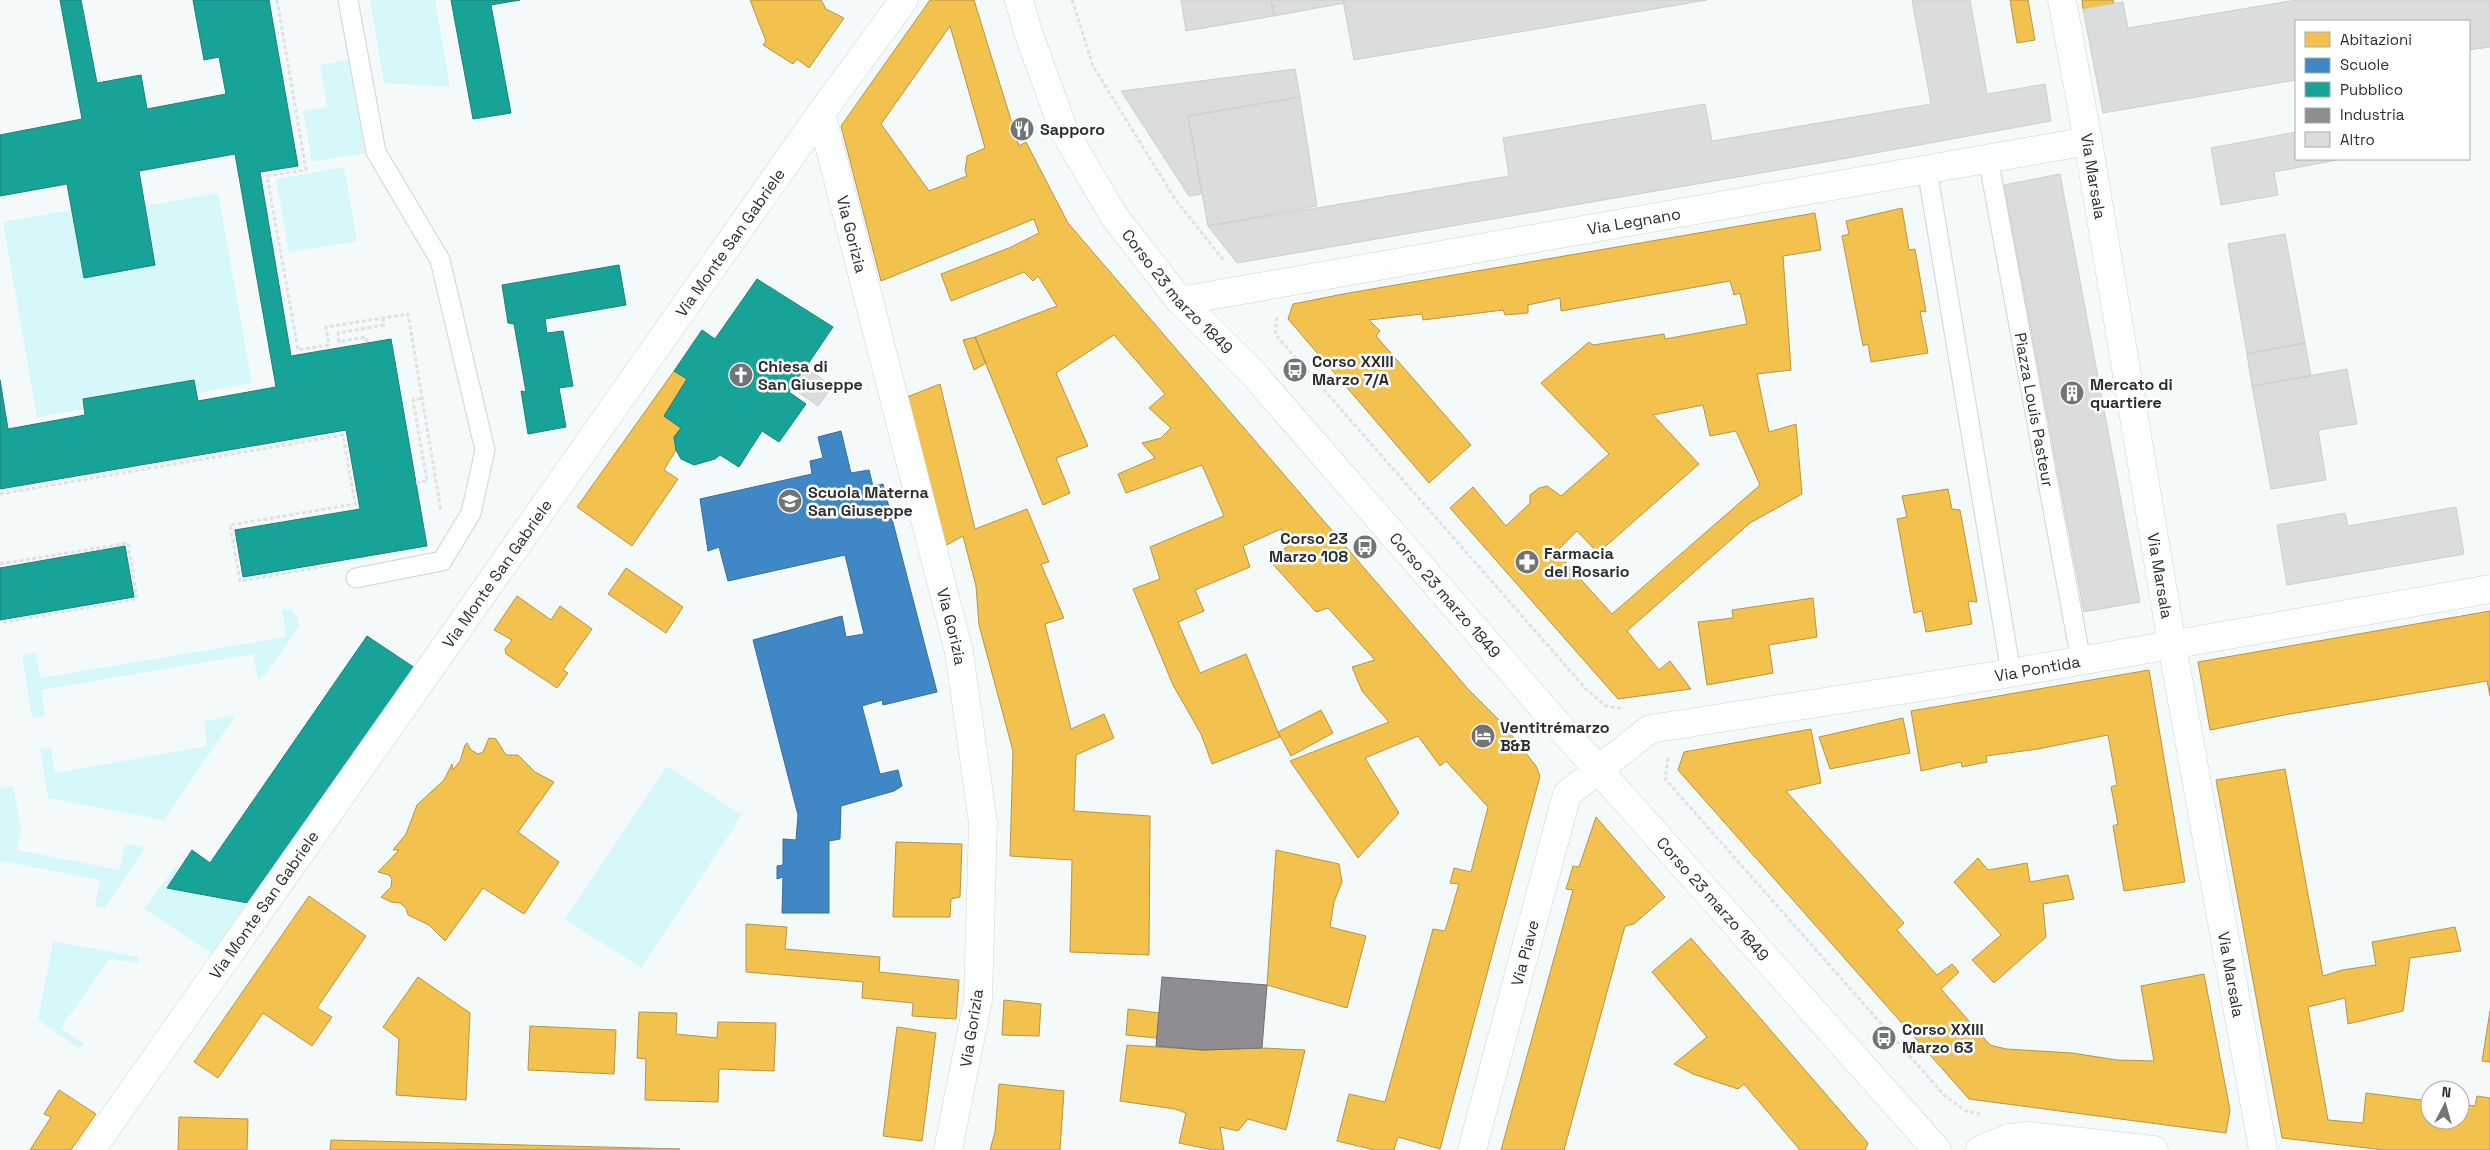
<svg xmlns="http://www.w3.org/2000/svg" width="2490" height="1150" viewBox="0 0 2490 1150" font-family="'Space Grotesk',sans-serif">
  <style>
    .green { fill: #d6f8fb }
    .homes { fill: #f2c14e; stroke: #b69545; fill-rule: evenodd }
    .schools { fill: #3f88c5; stroke: #396d98 }
    .public { fill: #17a398; stroke: #1d8078 }
    .industry { fill: #8d8d92; stroke: #707074 }
    .building { fill: #dbdcdc; stroke: #cdcfcf }
    .lines { fill: none; stroke-linecap: round; stroke-linejoin: round }
    .lane-casing { stroke: #d0d4d5; stroke-width: 21 }
    .street-casing { stroke: #d0d4d5; stroke-width: 29 }
    .secondary-casing { stroke: #d0d4d5; stroke-width: 29 }
    .path { stroke: #e0e2e2; stroke-width: 3; stroke-dasharray: 4 2.5; stroke-linecap: butt }
    .lane { stroke: #fdfefe; stroke-width: 19 }
    .street { stroke: #fdfefe; stroke-width: 28 }
    .secondary { stroke: #fdfefe; stroke-width: 28 }
    .labels { text-anchor: middle; stroke-width: 5; stroke-linejoin: round; paint-order: stroke }
    .poi-label { font-size: 16px; font-weight: bold; fill: #2b2e2f; stroke: #fff; text-anchor: start }
    .street-label { font-size: 16px; fill: #2b2e2f; stroke: #fff }
  </style>
  <rect width="100%" height="100%" fill="#f4fafa"/>
  <path class="green" d="M 370,0 L 435,0 L 450,87 L 384,83 Z
    M 348,60 L 365,153 L 312,162 L 303,111 L 327,107 L 320,65 Z
    M 344,167 L 357,241 L 289,252 L 276,179 Z
    M 218,193 L 252,383 L 197,393 L 194,380 L 85,409 L 37,417 L 3,222 L 72,210 L 84,278 L 155,265 L 145,206 Z
    M 282,609 L 292,610 L 298,619 L 299,627 L 264,676 L 258,681 L 253,654 L 41,690 L 45,716 L 32,718 L 22,655 L 36,652 L 40,678 L 286,637 Z
    M 236,715 L 164,820 L 48,798 L 40,749 L 51,748 L 55,773 L 207,746 L 204,721 Z
    M 667,766 L 742,815 L 641,968 L 565,919 Z
    M 13,786 L 21,828 L 17,850 L 120,870 L 125,844 L 145,848 L 105,908 L 95,906 L 100,880 L 1,861 L 0,865 L 0,788 Z
    M 176,866 L 180,869 L 167,888 L 248,903 L 213,954 L 144,909 Z
    M 53,941 L 139,957 L 138,963 L 109,959 L 61,1028 L 84,1044 L 80,1049 L 38,1020 Z"/>
  <path class="homes" d="M 750,0 L 821,0 L 826,9 L 844,18 L 809,68 L 797,59 L 793,64 L 763,45 L 766,41 Z
    M 930,0 L 974,0 L 1019,146 L 1026,142 L 1068,223 L 1468,689 L 1503,724 L 1536,766 L 1540,776 L 1440,1149 L 1398,1137 L 1394,1150 L 1375,1150 L 1337,1141 L 1349,1094 L 1385,1102 L 1433,929 L 1445,931 L 1459,884 L 1450,883 L 1454,868 L 1471,872 L 1488,807 L 1446,761 L 1440,766 L 1418,736 L 1365,758 L 1399,813 L 1358,858 L 1290,761 L 1389,722 L 1362,691 L 1352,667 L 1375,660 L 1328,608 L 1316,612 L 1270,561 L 1293,541 L 1281,529 L 1243,546 L 1250,567 L 1195,590 L 1204,611 L 1178,622 L 1200,673 L 1246,654 L 1280,737 L 1212,764 L 1201,734 L 1173,685 L 1133,589 L 1160,579 L 1150,547 L 1224,516 L 1202,465 L 1126,493 L 1118,474 L 1155,458 L 1142,443 L 1161,438 L 1171,428 L 1149,408 L 1165,394 L 1114,335 L 1056,373 L 1088,446 L 1056,458 L 1070,493 L 1043,505 L 975,337 L 1057,306 L 1038,276 L 1033,281 L 1024,272 L 951,301 L 941,274 L 1009,248 L 1039,233 L 1034,219 L 881,281 L 841,126 ZM 950,26 L 985,148 L 967,156 L 965,171 L 967,176 L 929,191 L 881,124 Z
    M 2010,0 L 2028,0 L 2035,40 L 2017,43 Z
    M 2082,0 L 2113,0 L 2114,4 L 2083,9 Z
    M 1902,208 L 1909,250 L 1915,249 L 1926,312 L 1920,311 L 1928,353 L 1871,362 L 1868,344 L 1863,346 L 1842,236 L 1849,234 L 1846,221 Z
    M 1815,213 L 1821,250 L 1783,256 L 1791,370 L 1757,374 L 1769,432 L 1796,424 L 1802,494 L 1750,523 L 1627,631 L 1659,670 L 1670,661 L 1691,689 L 1618,699 L 1450,508 L 1473,487 L 1506,526 L 1530,503 L 1530,495 L 1539,488 L 1547,486 L 1561,496 L 1609,454 L 1541,383 L 1589,342 L 1593,345 L 1664,334 L 1665,339 L 1747,324 L 1740,293 L 1734,295 L 1730,281 L 1561,311 L 1560,298 L 1528,305 L 1528,313 L 1505,315 L 1503,310 L 1423,320 L 1422,314 L 1369,320 L 1380,331 L 1376,336 L 1471,445 L 1429,483 L 1288,319 L 1293,304 L 1343,294 ZM 1703,405 L 1710,436 L 1736,431 L 1760,485 L 1612,614 L 1556,552 L 1577,531 L 1598,553 L 1699,464 L 1653,415 Z
    M 975,337 L 986,363 L 974,370 L 963,340 Z
    M 674,371 L 687,379 L 664,416 L 681,428 L 674,437 L 676,450 L 664,470 L 678,479 L 632,546 L 577,507 Z
    M 940,384 L 975,529 L 1027,509 L 1049,562 L 1041,564 L 1064,618 L 1045,624 L 1071,729 L 1104,714 L 1114,738 L 1076,755 L 1074,811 L 1150,816 L 1149,955 L 1070,952 L 1072,860 L 1010,856 L 1013,751 L 979,625 L 976,586 L 963,536 L 943,547 L 907,397 Z
    M 1948,489 L 1952,509 L 1960,510 L 1977,602 L 1968,601 L 1972,624 L 1926,632 L 1922,611 L 1914,613 L 1897,519 L 1907,517 L 1902,496 Z
    M 626,568 L 683,607 L 666,633 L 608,594 Z
    M 517,596 L 551,620 L 560,606 L 592,629 L 563,670 L 568,673 L 557,688 L 506,654 L 505,649 L 512,640 L 494,630 Z
    M 1813,598 L 1817,637 L 1769,645 L 1773,673 L 1707,685 L 1698,622 L 1733,618 L 1732,610 Z
    M 2490,611 L 2490,696 L 2487,681 L 2284,715 L 2210,730 L 2198,662 Z
    M 2149,670 L 2185,882 L 2124,891 L 2113,826 L 2118,824 L 2111,787 L 2117,785 L 2108,735 L 2038,749 L 1986,756 L 1987,762 L 1962,767 L 1961,762 L 1921,771 L 1911,711 Z
    M 1321,710 L 1333,733 L 1291,756 L 1278,732 Z
    M 1903,718 L 1910,753 L 1830,769 L 1819,737 Z
    M 1811,729 L 1821,783 L 1786,791 L 1904,923 L 1897,930 L 1937,975 L 1952,964 L 1959,972 L 1941,989 L 1990,1045 L 2006,1049 L 2072,1053 L 2117,1060 L 2154,1061 L 2141,986 L 2204,974 L 2230,1110 L 2226,1133 L 1969,1099 L 1678,770 L 1684,752 Z
    M 489,738 L 496,739 L 506,755 L 518,755 L 535,772 L 554,782 L 518,832 L 559,862 L 524,914 L 483,888 L 445,941 L 429,925 L 408,915 L 406,908 L 400,903 L 391,902 L 381,897 L 391,887 L 392,879 L 389,875 L 378,872 L 399,850 L 393,850 L 406,834 L 417,805 L 444,780 L 452,764 L 453,770 L 460,761 L 465,745 L 467,743 L 471,750 L 478,754 L 483,752 Z
    M 2285,769 L 2323,976 L 2342,970 L 2376,965 L 2372,942 L 2455,927 L 2461,951 L 2410,958 L 2403,1011 L 2348,1024 L 2345,998 L 2308,1007 L 2328,1120 L 2363,1123 L 2366,1093 L 2430,1101 L 2430,1120 L 2460,1120 L 2460,1104 L 2475,1106 L 2477,1096 L 2490,1098 L 2490,1150 L 2384,1150 L 2282,1138 L 2216,780 Z
    M 1596,817 L 1665,897 L 1634,924 L 1625,926 L 1564,1150 L 1501,1150 L 1573,890 L 1566,889 L 1573,866 L 1579,867 Z
    M 896,842 L 962,844 L 960,897 L 951,899 L 950,917 L 893,917 Z
    M 1276,850 L 1339,864 L 1342,882 L 1334,902 L 1330,927 L 1366,936 L 1347,1008 L 1267,985 Z
    M 1978,858 L 1988,870 L 2027,863 L 2030,882 L 2068,875 L 2074,899 L 2043,904 L 2046,937 L 1994,983 L 1972,960 L 2001,935 L 1954,882 Z
    M 309,896 L 366,936 L 317,1008 L 332,1017 L 312,1046 L 263,1013 L 218,1078 L 194,1062 Z
    M 746,924 L 787,927 L 785,949 L 880,957 L 879,972 L 959,980 L 956,1019 L 912,1016 L 913,1003 L 862,998 L 863,982 L 746,972 Z
    M 1691,938 L 1868,1143 L 1865,1150 L 1800,1150 L 1744,1084 L 1738,1089 L 1693,1074 L 1674,1064 L 1707,1037 L 1652,972 Z
    M 418,977 L 470,1013 L 466,1100 L 396,1095 L 399,1039 L 383,1027 Z
    M 1004,1000 L 1041,1004 L 1039,1036 L 1002,1035 Z
    M 1128,1009 L 1159,1013 L 1157,1038 L 1126,1035 Z
    M 2490,1011 L 2490,1062 L 2482,1061 Z
    M 639,1012 L 677,1013 L 676,1034 L 717,1038 L 718,1022 L 776,1023 L 774,1071 L 719,1069 L 718,1102 L 645,1100 L 646,1059 L 637,1058 Z
    M 530,1026 L 616,1030 L 614,1074 L 528,1070 Z
    M 897,1027 L 936,1033 L 922,1141 L 883,1136 Z
    M 1127,1045 L 1203,1050 L 1262,1048 L 1305,1050 L 1286,1130 L 1248,1119 L 1238,1131 L 1220,1127 L 1224,1150 L 1213,1150 L 1179,1143 L 1186,1113 L 1175,1109 L 1120,1101 Z
    M 999,1084 L 1064,1091 L 1060,1150 L 990,1150 L 995,1132 Z
    M 59,1090 L 96,1114 L 71,1150 L 30,1150 L 51,1117 L 44,1114 Z
    M 179,1117 L 248,1119 L 247,1150 L 178,1150 Z
    M 331,1140 L 680,1149 L 330,1150 Z"/>
  <path class="schools" d="M 841,431 L 851,473 L 869,470 L 873,486 L 883,484 L 937,692 L 883,705 L 882,700 L 862,706 L 880,774 L 898,770 L 902,786 L 894,791 L 841,806 L 840,839 L 829,841 L 829,913 L 782,913 L 783,877 L 777,879 L 777,866 L 783,865 L 783,839 L 796,840 L 798,815 L 753,640 L 842,616 L 846,637 L 864,634 L 845,555 L 728,581 L 719,547 L 708,551 L 700,499 L 812,474 L 810,461 L 823,458 L 818,437 Z"/>
  <path class="public" d="M 60,0 L 81,0 L 97,83 L 141,75 L 147,109 L 226,94 L 219,57 L 204,60 L 193,0 L 269,0 L 298,166 L 260,172 L 291,356 L 391,339 L 427,546 L 243,577 L 235,530 L 360,509 L 346,430 L 0,489 L 0,380 L 8,429 L 85,415 L 83,399 L 194,380 L 198,401 L 276,387 L 235,154 L 139,171 L 155,265 L 84,278 L 67,184 L 0,196 L 0,135 L 82,119 Z
    M 451,0 L 520,0 L 491,5 L 511,113 L 473,119 Z
    M 619,265 L 626,305 L 545,319 L 547,333 L 563,331 L 573,386 L 559,388 L 566,427 L 528,434 L 521,391 L 526,392 L 514,324 L 508,323 L 502,285 Z
    M 757,279 L 833,327 L 789,392 L 806,404 L 779,442 L 762,431 L 739,467 L 720,455 L 715,459 L 694,465 L 681,459 L 676,450 L 674,437 L 681,428 L 664,416 L 687,379 L 674,371 L 702,330 L 715,339 Z
    M 125,546 L 134,597 L 0,620 L 0,568 Z
    M 367,636 L 415,668 L 248,903 L 167,888 L 192,850 L 210,863 Z"/>
  <path class="industry" d="M 1162,977 L 1267,985 L 1262,1048 L 1203,1050 L 1156,1046 Z"/>
  <path class="building" d="M 1181,0 L 1271,0 L 1274,16 L 1186,31 Z
    M 1271,0 L 1343,0 L 1344,3 L 1274,16 Z
    M 1343,0 L 1707,0 L 1354,60 Z
    M 1912,0 L 1970,0 L 1987,94 L 2045,84 L 2051,121 L 1842,159 L 1237,263 L 1208,226 L 1509,176 L 1503,138 L 1705,104 L 1712,141 L 1931,104 Z
    M 2296,0 L 2490,0 L 2490,47 L 2469,50 L 2469,21 L 2296,21 L 2296,80 L 2103,113 L 2083,9 L 2123,2 L 2128,28 Z
    M 1295,69 L 1300,97 L 1188,116 L 1202,194 L 1189,196 L 1121,91 Z
    M 1300,97 L 1317,206 L 1208,226 L 1188,116 Z
    M 2296,132 L 2296,159 L 2337,160 L 2274,172 L 2278,195 L 2221,205 L 2211,148 Z
    M 2060,174 L 2140,602 L 2084,612 L 2004,185 Z
    M 2285,234 L 2305,343 L 2247,354 L 2228,244 Z
    M 2305,343 L 2311,376 L 2252,386 L 2247,354 Z
    M 806,367 L 832,387 L 818,406 L 792,388 Z
    M 2347,369 L 2357,424 L 2318,430 L 2326,480 L 2271,489 L 2252,386 Z
    M 2456,507 L 2464,554 L 2287,585 L 2277,525 L 2345,513 L 2348,526 Z"/>
  <g class="lines">
    <defs>
      <g id="lane">
        <path d="M 348,0 L 376,152 L 440,260 L 485,450 L 471,513 L 442,561 L 356,578"/>
        <path id="s1" d="M 1988,158 L 2081,661"/>
        <path d="M 1927,169 L 2011,673"/>
      </g>
      <g id="street">
        <path id="s2" d="M 2062,0 L 2088,141 L 2172,645 L 2263,1150"/>
        <path id="s3" d="M 821,113 L 959,652 L 983,823 L 978,1000 L 948,1150"/>
        <path id="s4" d="M 1180,301 L 2088,141"/>
        <path id="s5" d="M 91,1150 L 821,113 L 904,0"/>
        <path id="s6" d="M 1472,1150 L 1567,794 L 1650,729 L 2011,673 L 2490,589"/>
        <path d="M 1980,1150 L 2008,1138 L 2030,1136 L 2154,1150"/>
      </g>
      <g id="secondary">
        <path id="s7" d="M 1019,0 L 1028,32 L 1064,131 L 1114,216 L 1180,301 L 1252,372 L 1553,719 L 1937,1150"/>
      </g>
    </defs>
    <use href="#lane" class="lane-casing"/>
    <use href="#street" class="street-casing"/>
    <use href="#secondary" class="secondary-casing"/>
    <path class="path" d="M 277,0 L 306,170 L 267,176 L 298,350 L 329,345 L 326,327 L 408,314 L 441,511
      M 1072,0 L 1093,66 L 1175,199 L 1224,261
      M 1277,317 L 1275,334 L 1586,689 L 1606,706 L 1624,709
      M 367,342 L 366,337 L 339,342 L 338,333 L 384,325 L 383,318
      M 416,483 L 427,481 L 413,400 L 422,398
      M 0,494 L 343,435 L 355,504 L 230,525 L 240,581 L 332,565
      M 0,564 L 128,543 L 137,599 L 0,623
      M 1668,758 L 1665,779 L 1674,789 L 1945,1096 L 1966,1111 L 1980,1114"/>
    <use href="#lane" class="lane"/>
    <use href="#street" class="street"/>
    <use href="#secondary" class="secondary"/>
  </g>
  <defs>
    <symbol id="restaurant-disc" viewBox="-11 -11 22 22"><circle r="9.5" fill="#717576" stroke="#fff"/><path d="M-5-6h1v4h1v-4h1v4h1v-4h1v5L-1.5 .5V6h-2V.5L-5-1ZM5-6V6H3V1.5H1.5Q1.5-4 5-6Z" fill="#fff"/></symbol>
    <symbol id="bus-disc" viewBox="-11 -11 22 22"><circle r="9.5" fill="#717576" stroke="#fff"/><path d="M-5-6H5V4H4V6H2V4H-2V6H-4V4H-5ZM-3.5-4V0h7V-4ZM-3.5 1.2v1.5H-2V1.2ZM2 1.2v1.5H3.5V1.2Z" fill="#fff"/></symbol>
    <symbol id="church-disc" viewBox="-11 -11 22 22"><circle r="9.5" fill="#717576" stroke="#fff"/><path d="M-1.2-6h2.4v3.5h3.3v2.4h-3.3V6h-2.4V-.1h-3.3v-2.4h3.3Z" fill="#fff"/></symbol>
    <symbol id="building-disc" viewBox="-11 -11 22 22"><circle r="9.5" fill="#717576" stroke="#fff"/><path d="M-4-6H4V6H1V3H-1V6H-4ZM-2.5-4.3h1.7v1.8h-1.7ZM.8-4.3h1.7v1.8H.8ZM-2.5-1h1.7V.8h-1.7ZM.8-1h1.7V.8H.8Z" fill="#fff"/></symbol>
    <symbol id="school-disc" viewBox="-11 -11 22 22"><circle r="9.5" fill="#717576" stroke="#fff"/><path d="M0-5L7-2L0 1L-7-2ZM-4 1L0 2.5L4 1V4Q0 6-4 4Z" fill="#fff"/></symbol>
    <symbol id="pharmacy-disc" viewBox="-11 -11 22 22"><circle r="9.5" fill="#717576" stroke="#fff"/><path d="M-2-6h4v4h4v4h-4v4h-4v-4h-4v-4h4Z" fill="#fff"/></symbol>
    <symbol id="hotel-disc" viewBox="-11 -11 22 22"><circle r="9.5" fill="#717576" stroke="#fff"/><path d="M-6-4.5h1.5V1H6V5H4.5V3h-9V5H-6ZM-4 0a1.8 1.8 0 1 1 3.6 0ZM.5 0V-2.5h3Q6-2.5 6 0Z" fill="#fff"/></symbol>
  </defs>
  <g fill-rule="evenodd">
    <use href="#restaurant-disc" x="1008" y="115" width="28" height="28"/>
    <use href="#bus-disc" x="1281" y="356" width="28" height="28"/>
    <use href="#church-disc" x="727" y="361" width="28" height="28"/>
    <use href="#building-disc" x="2058" y="379" width="28" height="28"/>
    <use href="#school-disc" x="776" y="487" width="28" height="28"/>
    <use href="#bus-disc" x="1351" y="533" width="28" height="28"/>
    <use href="#pharmacy-disc" x="1513" y="548" width="28" height="28"/>
    <use href="#hotel-disc" x="1469" y="722" width="28" height="28"/>
    <use href="#bus-disc" x="1870" y="1024" width="28" height="28"/>
  </g>
  <g class="labels">
    <g class="poi-label">
      <text x="1040" y="135">Sapporo</text>
      <text x="1312" y="367">Corso XXIII<tspan x="1312" dy="18">Marzo 7/A</tspan></text>
      <text x="758" y="372">Chiesa di<tspan x="758" dy="18">San Giuseppe</tspan></text>
      <text x="2090" y="390">Mercato di<tspan x="2090" dy="18">quartiere</tspan></text>
      <text x="808" y="498">Scuola Materna<tspan x="808" dy="18">San Giuseppe</tspan></text>
      <text x="1348" y="544" text-anchor="end">Corso 23<tspan x="1348" dy="18">Marzo 108</tspan></text>
      <text x="1544" y="559">Farmacia<tspan x="1544" dy="18">del Rosario</tspan></text>
      <text x="1500" y="733">Ventitrémarzo<tspan x="1500" dy="18">B&amp;B</tspan></text>
      <text x="1902" y="1035">Corso XXIII<tspan x="1902" dy="18">Marzo 63</tspan></text>
    </g>
    <g class="street-label">
      <text dy="6" stroke="none"><textPath href="#s2" startOffset="179">Via Marsala</textPath></text>
      <text dy="6" stroke="none"><textPath href="#s4" startOffset="461">Via Legnano</textPath></text>
      <text dy="6" stroke="none"><textPath href="#s3" startOffset="125">Via Gorizia</textPath></text>
      <text dy="6" stroke="none"><textPath href="#s5" startOffset="1110">Via Monte San Gabriele</textPath></text>
      <text dy="6" stroke="none"><textPath href="#s7" startOffset="336">Corso 23 marzo 1849</textPath></text>
      <text dy="6" stroke="none"><textPath href="#s1" startOffset="256">Piazza Louis Pasteur</textPath></text>
      <text dy="6" stroke="none"><textPath href="#s5" startOffset="705">Via Monte San Gabriele</textPath></text>
      <text dy="6" stroke="none"><textPath href="#s2" startOffset="584">Via Marsala</textPath></text>
      <text dy="6" stroke="none"><textPath href="#s7" startOffset="741">Corso 23 marzo 1849</textPath></text>
      <text dy="6" stroke="none"><textPath href="#s3" startOffset="530">Via Gorizia</textPath></text>
      <text dy="6" stroke="none"><textPath href="#s6" startOffset="866">Via Pontida</textPath></text>
      <text dy="6" stroke="none"><textPath href="#s7" startOffset="1146">Corso 23 marzo 1849</textPath></text>
      <text dy="6" stroke="none"><textPath href="#s5" startOffset="300">Via Monte San Gabriele</textPath></text>
      <text dy="6" stroke="none"><textPath href="#s6" startOffset="204">Via Piave</textPath></text>
      <text dy="6" stroke="none"><textPath href="#s2" startOffset="989">Via Marsala</textPath></text>
      <text transform="translate(971 1028) rotate(-81)" y="6">Via Gorizia</text>
    </g>
  </g>
  <rect x="2295" y="20" width="175" height="140" fill="#ffffff" stroke="#aaabac"/>
  <rect x="2305" y="32" width="25" height="15" fill="#f2c14e" stroke="#aaabac"/>
  <text x="2340" y="45" font-size="15" fill="#2b2e2f">Abitazioni</text>
  <rect x="2305" y="58" width="25" height="15" fill="#3f88c5" stroke="#aaabac"/>
  <text x="2340" y="70" font-size="15" fill="#2b2e2f">Scuole</text>
  <rect x="2305" y="82" width="25" height="15" fill="#17a398" stroke="#aaabac"/>
  <text x="2340" y="95" font-size="15" fill="#2b2e2f">Pubblico</text>
  <rect x="2305" y="108" width="25" height="15" fill="#8d8d92" stroke="#aaabac"/>
  <text x="2340" y="120" font-size="15" fill="#2b2e2f">Industria</text>
  <rect x="2305" y="132" width="25" height="15" fill="#dbdcdc" stroke="#aaabac"/>
  <text x="2340" y="145" font-size="15" fill="#2b2e2f">Altro</text>
  <g transform="translate(2445 1105) rotate(6)"><circle r="24" fill="#ffffff" stroke="#aaabac"/>
  <path d="M0-4L9 19L0 12L-9 19Z" fill="#717576"/>
  <text y="-8" font-size="14" font-weight="bold" text-anchor="middle" fill="#2b2e2f">N</text>
  </g>
</svg>
